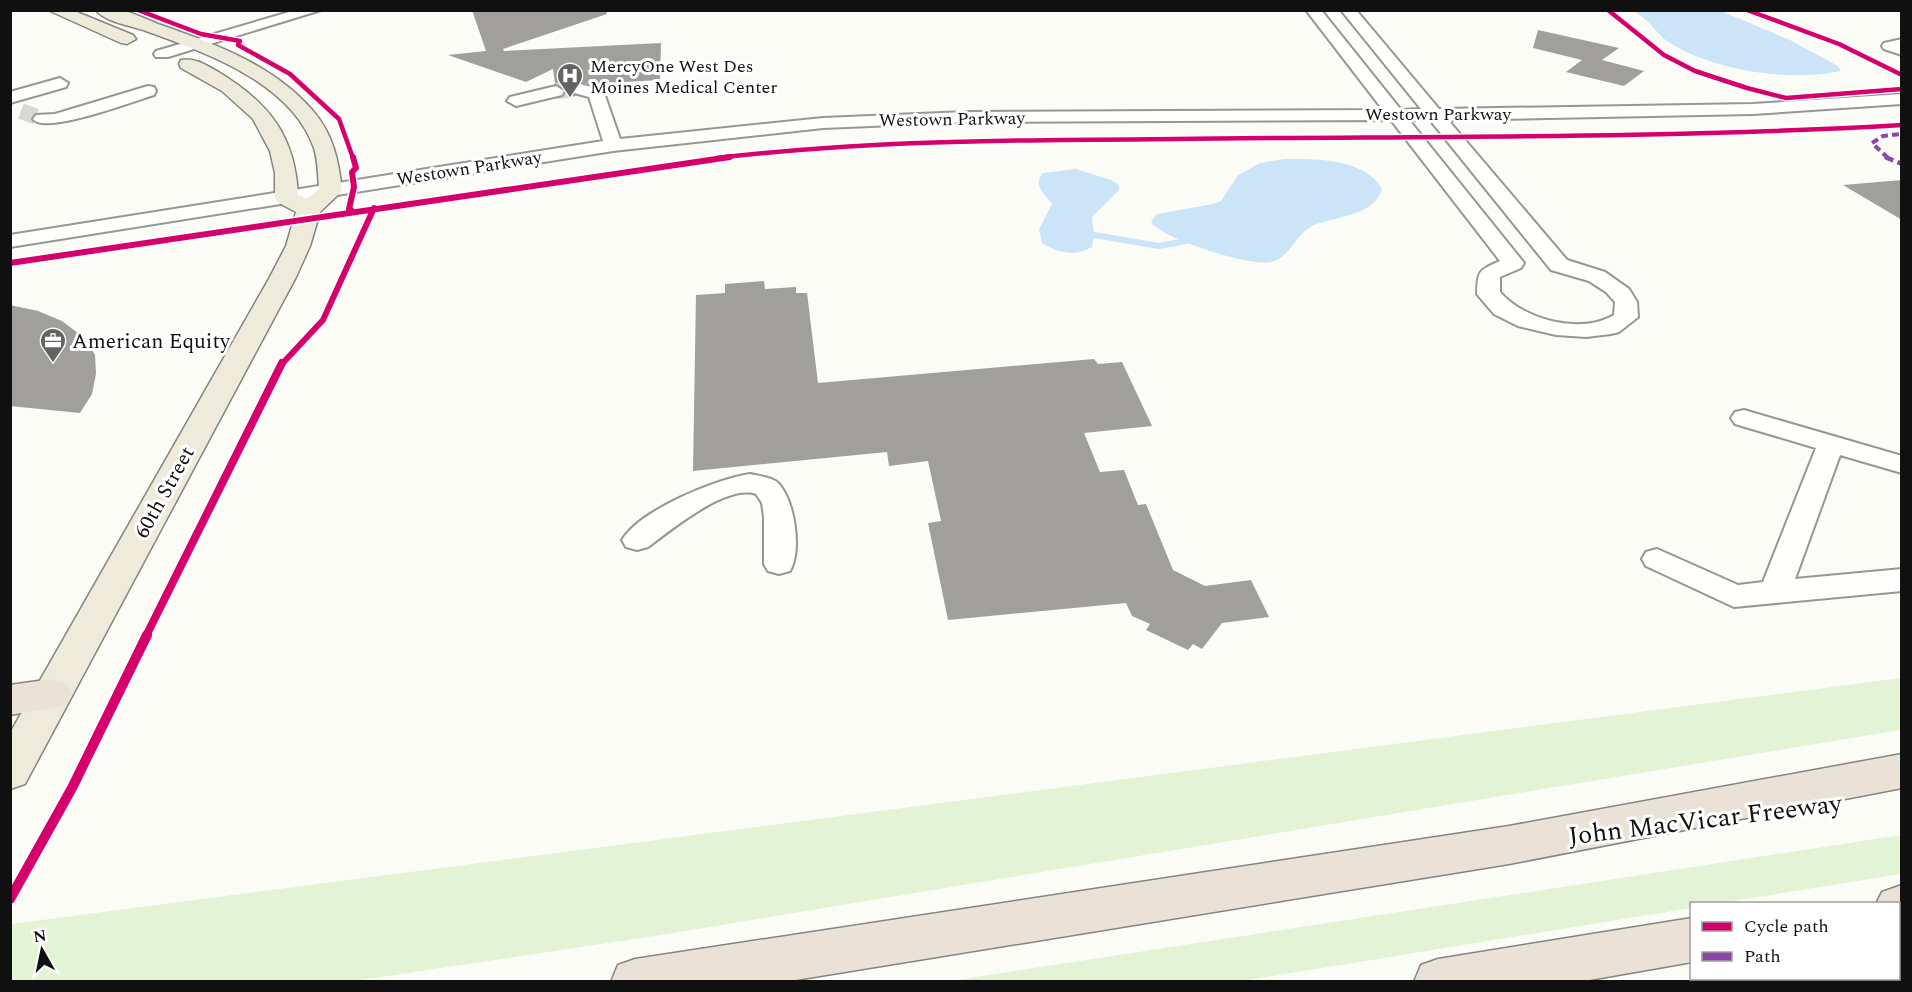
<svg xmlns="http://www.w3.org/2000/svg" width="1912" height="992" viewBox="0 0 1912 992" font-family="Spectral,serif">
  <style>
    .green { fill: #e3f3d6 }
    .water { fill: #cbe4f8 }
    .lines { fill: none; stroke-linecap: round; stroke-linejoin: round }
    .stream { stroke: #cbe4f8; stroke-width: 6 }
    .building { fill: #a09f9c }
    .minor-tunnel { stroke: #d9d9d4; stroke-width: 16; stroke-dasharray: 16 8; stroke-linecap: butt }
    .minor-casing { stroke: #969694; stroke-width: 4 }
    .major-casing { stroke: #848481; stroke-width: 3 }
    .highway-casing { stroke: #848481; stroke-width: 3 }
    .path { stroke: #b9b9b8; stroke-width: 2; stroke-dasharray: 4 1.5; stroke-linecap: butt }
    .minor { fill: #fffffe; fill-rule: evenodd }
    .major { fill: #eeebda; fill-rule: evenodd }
    .highway { fill: #ebe2d7; fill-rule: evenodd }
    .quiet-far1 { stroke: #8e44ad; stroke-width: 4; stroke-dasharray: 7 4; stroke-linecap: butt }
    .quiet { stroke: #8e44ad; stroke-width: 4.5; stroke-dasharray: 9 4.5; stroke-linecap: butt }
    .cycleway-far3-casing { stroke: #fff; stroke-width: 7 }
    .cycleway-far2-casing { stroke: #fff; stroke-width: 9 }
    .cycleway-far1-casing { stroke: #fff; stroke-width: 11 }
    .cycleway-casing { stroke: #fff; stroke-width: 14 }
    .cycleway-far3 { stroke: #d6006c; stroke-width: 4.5 }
    .cycleway-far2 { stroke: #d6006c; stroke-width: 6 }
    .cycleway-far1 { stroke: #d6006c; stroke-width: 8 }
    .cycleway { stroke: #d6006c; stroke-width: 10 }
    .labels { text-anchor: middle; stroke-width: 6; stroke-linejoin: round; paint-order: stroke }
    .far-poi-label { font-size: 18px; fill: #101010; stroke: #fff; text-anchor: start }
    .far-street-label { font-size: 18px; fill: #101010; stroke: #fff }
    .poi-label { font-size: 21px; fill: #101010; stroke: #fff; text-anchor: start }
    .street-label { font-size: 21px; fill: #101010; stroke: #fff }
    .near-street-label { font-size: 26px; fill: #101010; stroke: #fff }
  </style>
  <rect width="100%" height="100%" fill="#fcfcf7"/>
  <path class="green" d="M 1901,678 L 1901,730 L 661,935 L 354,981 L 11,981 L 11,924 Z
    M 1901,835 L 1901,874 L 1720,903 L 1692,904 L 1691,908 L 1242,981 L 950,981 Z"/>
  <path class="water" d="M 1632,11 L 1721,11 L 1790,40 L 1838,66 L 1841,71 C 1790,82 1715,71 1670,43 C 1658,36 1650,19 1632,11 Z
    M 1284,159 C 1315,159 1365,158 1382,189 C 1374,217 1333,216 1312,226 C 1295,235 1290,258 1271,262 C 1250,267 1162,239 1151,222 L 1157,214 L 1213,204 L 1221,201 L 1238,175 L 1260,163 Z
    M 1076,169 L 1111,180 L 1119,185 L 1119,190 L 1092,217 L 1094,235 L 1092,247 C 1075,257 1058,253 1042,243 L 1039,229 L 1052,204 C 1045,194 1032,185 1043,173 Z"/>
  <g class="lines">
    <path class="stream" d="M 1094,235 L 1159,246 L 1186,241"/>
  </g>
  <path class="building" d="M 472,10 L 606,10 L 607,14 L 503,49 L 504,51 L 661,43 L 660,80 L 589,84 L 579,82 L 570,88 L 572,94 L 578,96 L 563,97 L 566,90 L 555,84 L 553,69 L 526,82 L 448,55 L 486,51 Z
    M 1538,30 L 1619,48 L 1602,60 L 1644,71 L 1624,86 L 1566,72 L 1582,60 L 1533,48 Z
    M 1902,180 L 1902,220 L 1843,185 Z
    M 764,281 L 765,289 L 796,287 L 796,293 L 807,293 L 818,383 L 1094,359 L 1098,364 L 1122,362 L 1152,426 L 1084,433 L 1100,472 L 1124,470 L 1138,505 L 1146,504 L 1173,570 L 1205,586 L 1251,580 L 1269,617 L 1222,623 L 1202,649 L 1193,644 L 1188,650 L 1146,630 L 1150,624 L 1132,616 L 1126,603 L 948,620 L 928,523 L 941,521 L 928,461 L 889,466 L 887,452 L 693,471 L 696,295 L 725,293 L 725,284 Z
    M 10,305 L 38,311 L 62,321 L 87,340 L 95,355 L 96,374 L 92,394 L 80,413 L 10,406 Z"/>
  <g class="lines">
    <path class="minor-tunnel" d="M 556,91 L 580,89
      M 21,111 L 42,119"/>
    <defs>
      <path id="minor" d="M 296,10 L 321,10 L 168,57 L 156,57 L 154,54 L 156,51 Z
        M 1306,10 L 1321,10 L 1401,110 L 1421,109 L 1341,10 L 1356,10 L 1439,109 L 1753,104 L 1902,94 L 1902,104 L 1753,114 L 1448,120 L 1567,260 L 1605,272 L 1629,289 L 1637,302 L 1638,317 L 1619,332 L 1611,334 L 1586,337 L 1556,335 L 1518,326 L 1494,314 L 1477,294 C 1478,270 1478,271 1500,261 L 1391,120 L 966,122 L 823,128 L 613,151 L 10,247 L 10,235 L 603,141 L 589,97 L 574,93 L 572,89 L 580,84 L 603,90 L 620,139 L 823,118 L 966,112 L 1383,110 ZM 1409,120 L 1430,120 L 1551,270 L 1589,281 L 1606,292 L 1615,302 L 1614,315 C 1581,335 1524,320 1500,292 L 1500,277 L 1521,268 L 1524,263 Z
        M 1902,39 L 1902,55 L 1884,49 L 1882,46 L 1884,43 Z
        M 60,78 L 68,83 L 66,87 L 10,103 L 10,92 Z
        M 148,86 L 154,87 L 156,91 L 154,95 C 134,101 45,135 33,119 L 36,115 L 55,114 Z
        M 556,86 L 564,91 L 562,95 L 516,106 L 507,101 L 510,97 Z
        M 1744,410 L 1902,456 L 1902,473 L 1840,455 L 1795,579 L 1902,569 L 1902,591 L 1734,607 L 1646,566 L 1642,559 L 1646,552 L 1657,549 L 1738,585 L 1763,582 L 1816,448 L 1735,424 L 1731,418 L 1735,412 Z
        M 750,474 C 758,476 771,477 777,482 C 795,499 802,551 790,571 L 779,574 L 768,571 L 764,564 L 764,517 L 762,503 L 756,494 C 726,484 671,530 648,547 L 637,550 L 626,547 L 622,540 C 640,510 716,479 750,474 Z"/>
      <path id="major" d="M 48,10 L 72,10 L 133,35 L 136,39 L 127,44 L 121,43 Z
        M 96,10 C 103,10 111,10 119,10 C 132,12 146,19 158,24 C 213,43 274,65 313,111 C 333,134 339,161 342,191 L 320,212 L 310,246 L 296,277 L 25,784 L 10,789 L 10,733 L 270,277 L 286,246 L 296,212 L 279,203 L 275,198 L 275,173 L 270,151 L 253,119 L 222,91 L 181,68 L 179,64 L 181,60 C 195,57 208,66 220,73 C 269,103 295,136 298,195 L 307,199 L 319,189 C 318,175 318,161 314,148 C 291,82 206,53 146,31 C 132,26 105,22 96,10 Z"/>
      <path id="highway" d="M 52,679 L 66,683 L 72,694 L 66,705 L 10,715 L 10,685 Z
        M 1902,754 L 1902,788 L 1509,864 L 783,982 L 611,982 L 618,965 L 635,959 L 1509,826 Z
        M 1902,885 L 1902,927 L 1898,928 L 1898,904 L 1876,904 L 1882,892 Z
        M 1692,918 L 1692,962 L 1578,982 L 1414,982 L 1421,965 L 1438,959 Z"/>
    </defs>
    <use href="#minor" class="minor-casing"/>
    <use href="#major" class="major-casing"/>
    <use href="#highway" class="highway-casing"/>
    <path class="path" d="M 1608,10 C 1625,21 1638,36 1654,48 C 1683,69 1718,80 1752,89
      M 1747,10 L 1839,44 L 1902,75"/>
    <use href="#minor" class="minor"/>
    <use href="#major" class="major"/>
    <use href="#highway" class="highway"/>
    <path class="quiet-far1" d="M 1888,158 L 1872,143 L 1883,136 L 1902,134"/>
    <path class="quiet" d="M 1885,157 L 1902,164"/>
    <defs>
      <path id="cycleway-far3" d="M 138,10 L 201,34 L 240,41 L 238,45 L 290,74 L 339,119 L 353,158
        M 1608,10 L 1664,55 L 1695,71 L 1747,88 L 1786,98 L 1902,89
        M 1747,10 L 1839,44 L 1902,75
        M 717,158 C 870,140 1022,140 1175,139 C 1418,136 1660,139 1902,125"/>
      <path id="cycleway-far2" d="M 351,210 L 349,209 L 354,187 L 352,172 L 356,168 L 353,157
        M 10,263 L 730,157
        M 281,365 L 323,320 L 374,208"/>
      <path id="cycleway-far1" d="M 146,636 L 282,363"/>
      <path id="cycleway" d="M 10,899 L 72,788 L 147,635"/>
    </defs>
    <use href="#cycleway-far3" class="cycleway-far3-casing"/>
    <use href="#cycleway-far2" class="cycleway-far2-casing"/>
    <use href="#cycleway-far1" class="cycleway-far1-casing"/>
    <use href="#cycleway" class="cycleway-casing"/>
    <use href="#cycleway-far3" class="cycleway-far3"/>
    <use href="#cycleway-far2" class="cycleway-far2"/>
    <use href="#cycleway-far1" class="cycleway-far1"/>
    <use href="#cycleway" class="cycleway"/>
  </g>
  <defs>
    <symbol id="hospital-pin" viewBox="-11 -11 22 30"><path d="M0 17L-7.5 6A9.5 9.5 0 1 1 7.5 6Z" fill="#636361" stroke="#fff"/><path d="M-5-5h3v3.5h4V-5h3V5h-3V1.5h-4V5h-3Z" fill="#fff"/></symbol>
    <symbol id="office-pin" viewBox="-11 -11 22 30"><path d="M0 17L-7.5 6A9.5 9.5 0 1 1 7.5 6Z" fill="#636361" stroke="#fff"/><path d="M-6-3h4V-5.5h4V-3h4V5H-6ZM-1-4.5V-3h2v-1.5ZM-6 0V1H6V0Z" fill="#fff"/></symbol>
  </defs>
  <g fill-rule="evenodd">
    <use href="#hospital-pin" x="555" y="61" width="30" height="40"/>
    <use href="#office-pin" x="38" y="326" width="30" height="40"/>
  </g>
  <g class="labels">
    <g class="far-poi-label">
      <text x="590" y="72">MercyOne West Des<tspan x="590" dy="21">Moines Medical Center</tspan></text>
    </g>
    <g class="far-street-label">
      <text x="1438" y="120">Westown Parkway</text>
      <text transform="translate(952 119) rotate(-1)" y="6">Westown Parkway</text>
      <text transform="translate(469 168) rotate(-9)" y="6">Westown Parkway</text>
    </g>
    <g class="poi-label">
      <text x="72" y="348">American Equity</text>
    </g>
    <g class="street-label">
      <text transform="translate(164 492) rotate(-61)" y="7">60th Street</text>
    </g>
    <g class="near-street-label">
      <text transform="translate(1705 819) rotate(-7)" y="9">John MacVicar Freeway</text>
    </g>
  </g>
  <rect width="1912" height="992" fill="none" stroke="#101010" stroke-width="24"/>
  <rect x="1690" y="902" width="210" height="78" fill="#ffffff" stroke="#9f9f9f" stroke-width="1.5"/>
  <rect x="1702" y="922" width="30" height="9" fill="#d6006c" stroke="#9f9f9f" stroke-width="1.5"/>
  <text x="1744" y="932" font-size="18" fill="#101010">Cycle path</text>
  <rect x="1702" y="952" width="30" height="9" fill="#8e44ad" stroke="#9f9f9f" stroke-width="1.5"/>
  <text x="1744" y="962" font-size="18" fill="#101010">Path</text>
  <g transform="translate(42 950) rotate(351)" stroke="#ffffff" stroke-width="4.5" paint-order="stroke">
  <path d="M0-4.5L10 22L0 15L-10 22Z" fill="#101010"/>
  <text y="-9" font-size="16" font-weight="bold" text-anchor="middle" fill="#101010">N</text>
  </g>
</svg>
